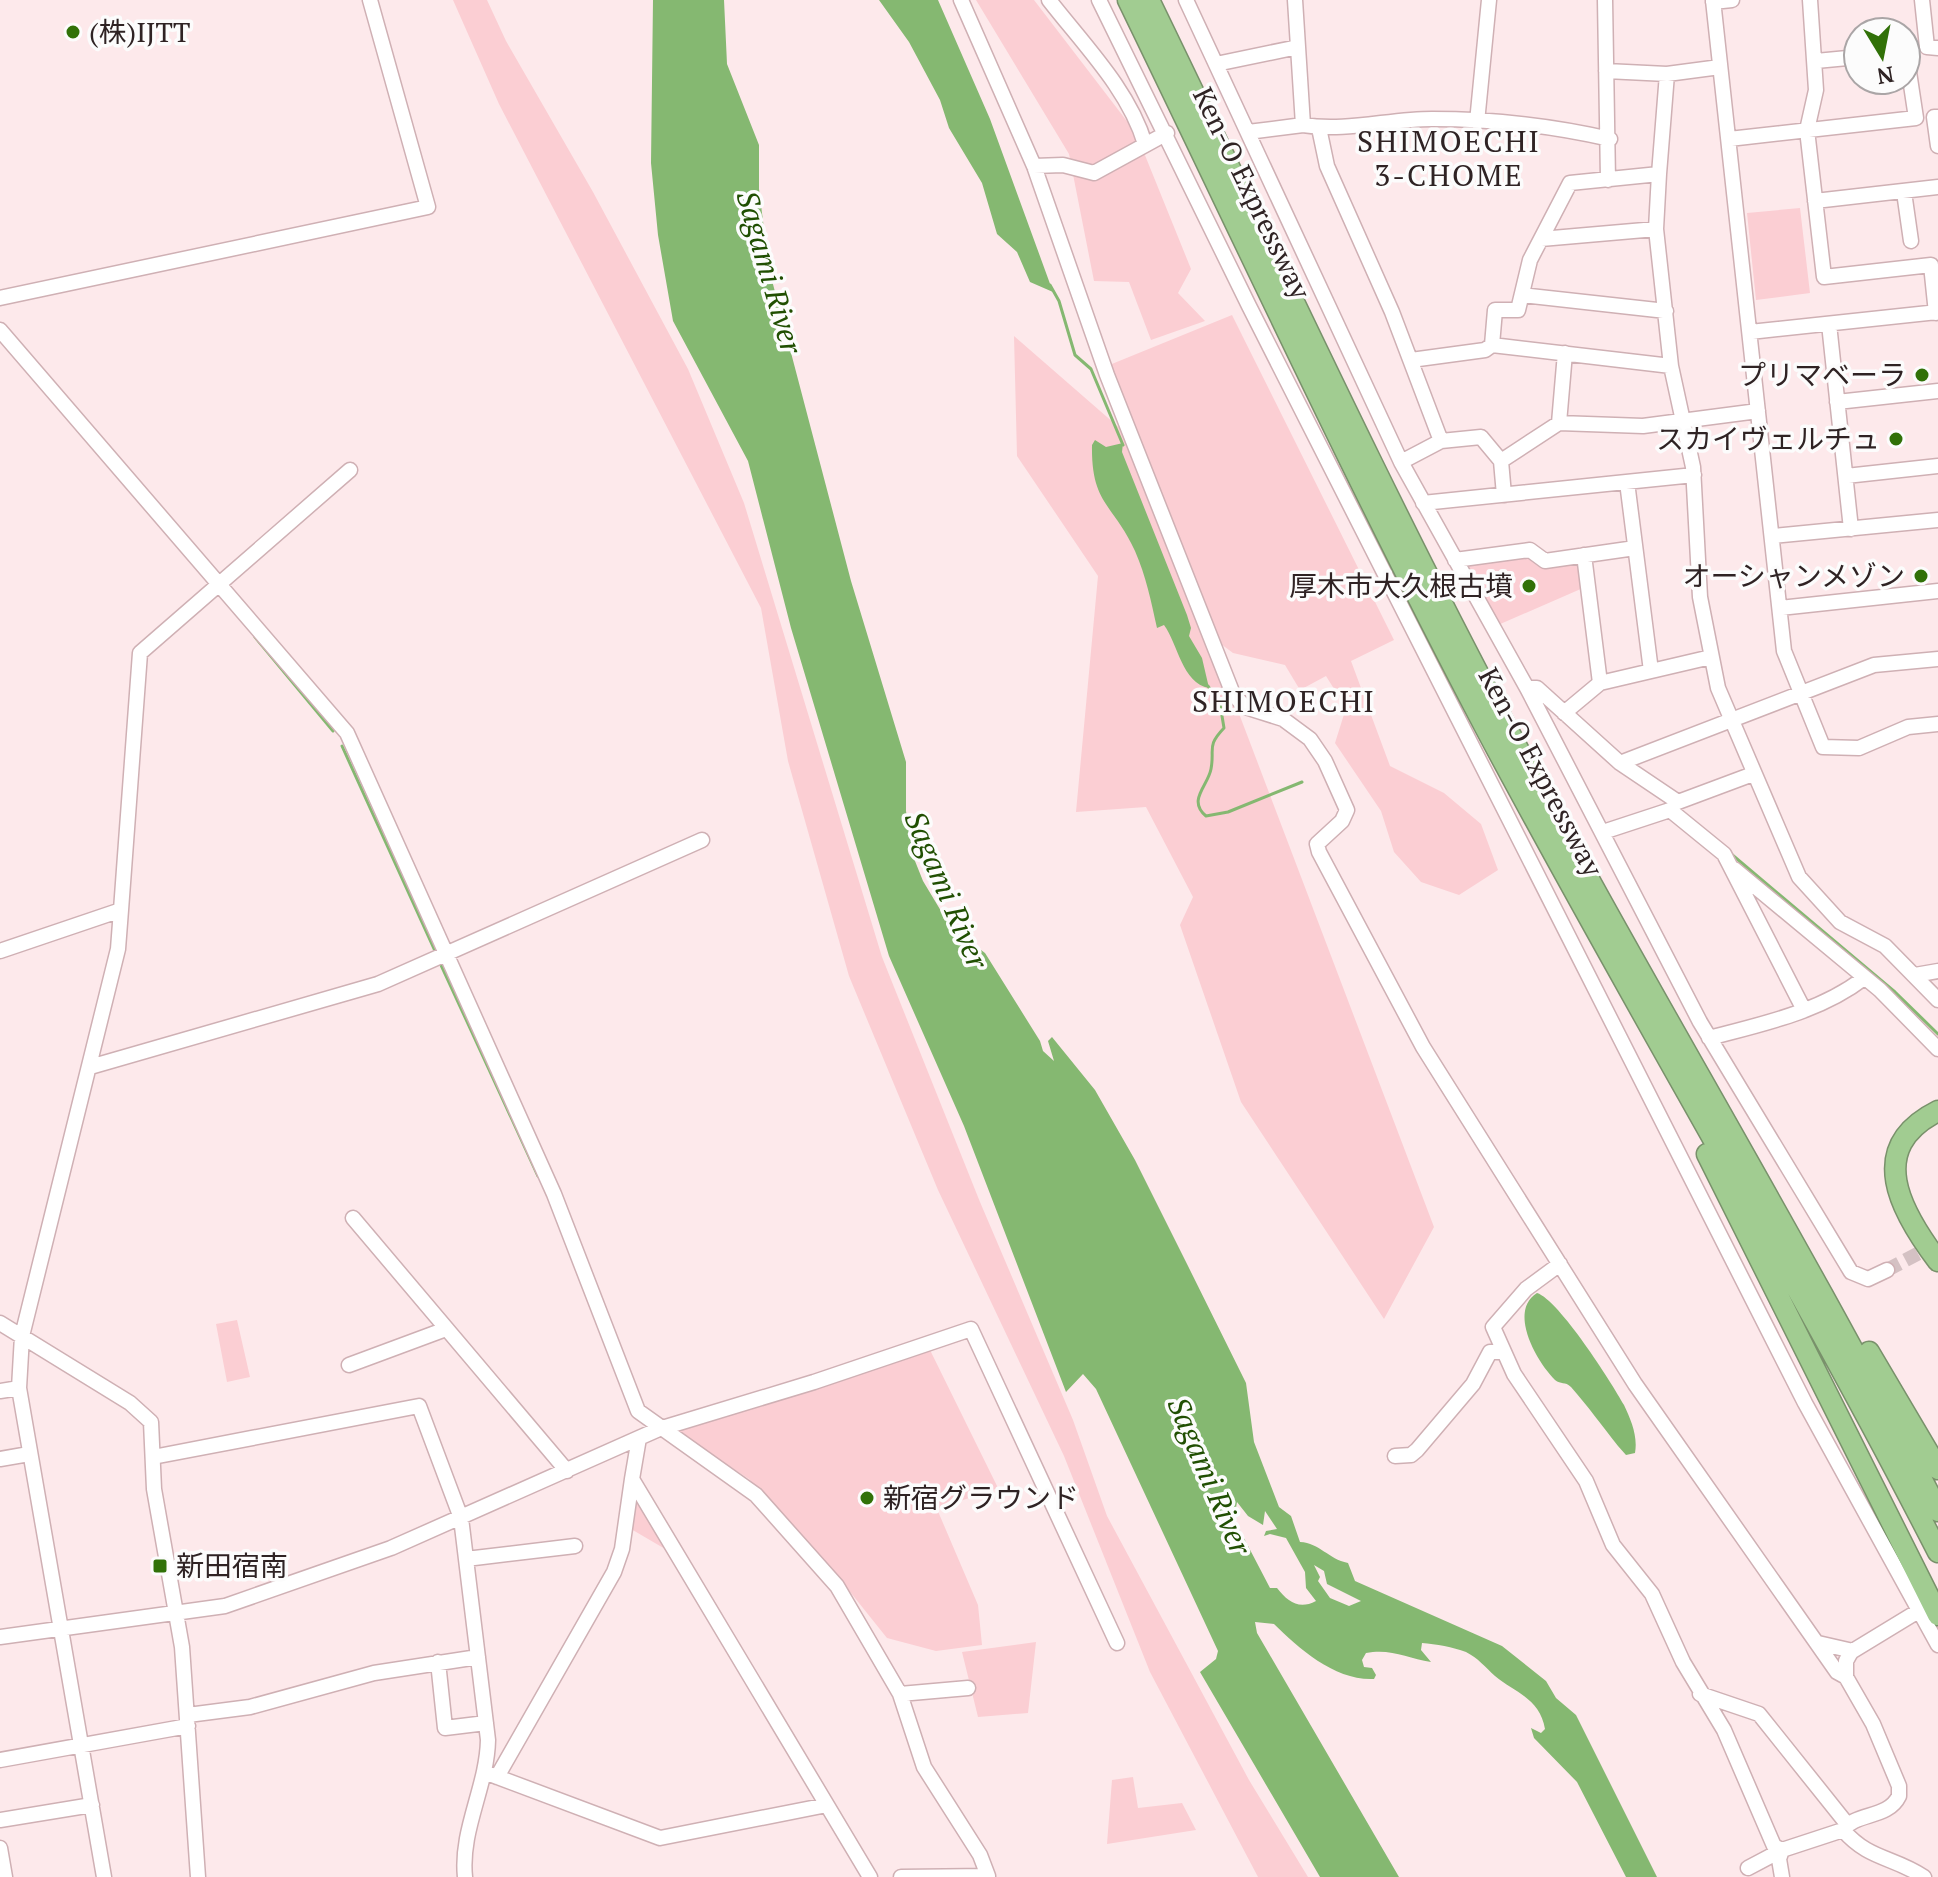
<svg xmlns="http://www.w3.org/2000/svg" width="1938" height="1877" viewBox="0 0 1938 1877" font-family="'PT Serif','Noto Sans JP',serif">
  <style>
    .green { fill: #fbced3 }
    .water { fill: #85b871; fill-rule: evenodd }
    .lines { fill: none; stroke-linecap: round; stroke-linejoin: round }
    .stream { stroke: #85b871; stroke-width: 3 }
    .minor-tunnel { stroke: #d4c1c3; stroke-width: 14; stroke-dasharray: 14 7; stroke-linecap: butt }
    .minor-casing { stroke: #cfb0b4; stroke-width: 17 }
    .highway-casing { stroke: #79916b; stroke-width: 23 }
    .minor { stroke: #fff; stroke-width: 14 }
    .highway { stroke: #a1cc91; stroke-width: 20 }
    .poi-dot { fill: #317108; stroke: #fcfcfc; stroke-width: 3 }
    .labels { text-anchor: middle; stroke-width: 7; stroke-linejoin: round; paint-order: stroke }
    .poi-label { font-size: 28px; fill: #2f2324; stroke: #fcfcfc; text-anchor: end }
    .street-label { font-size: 28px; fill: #2f2324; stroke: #fcfcfc }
    .neighbourhood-label { font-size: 30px; letter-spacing: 2px; fill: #2f2324; stroke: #fcfcfc }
    .water-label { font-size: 30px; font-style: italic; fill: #204f02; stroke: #fcfcfc }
  </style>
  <rect width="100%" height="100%" fill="#fde9eb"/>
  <path class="green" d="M 453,0 L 487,0 L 506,41 L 593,192 L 688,369 L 744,503 L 882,957 L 980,1202 L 1073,1420 L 1107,1516 L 1249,1780 L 1308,1877 L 1258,1877 L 1150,1672 L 1064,1456 L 938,1190 L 849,976 L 788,761 L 761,608 L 499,104 Z
    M 976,0 L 1034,0 L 1136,133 L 1191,269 L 1178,293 L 1205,321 L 1151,340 L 1129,282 L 1094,281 L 1069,154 Z
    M 1800,208 L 1810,293 L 1756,300 L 1747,213 Z
    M 1232,315 L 1394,640 L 1351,661 L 1390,766 L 1444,793 L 1481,824 L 1498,870 L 1459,895 L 1421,882 L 1394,852 L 1381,811 L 1335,743 L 1346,708 L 1326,676 L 1300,690 L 1285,665 L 1233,653 L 1213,638 L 1186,574 L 1434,1227 L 1384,1319 L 1241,1102 L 1180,925 L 1193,897 L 1146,807 L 1076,812 L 1098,576 L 1017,456 L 1014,336 L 1130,437 L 1102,368 Z
    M 1527,557 L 1542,567 L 1576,563 L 1579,565 L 1583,588 L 1498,625 L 1466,564 Z
    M 237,1320 L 250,1377 L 227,1382 L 216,1324 Z
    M 930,1350 L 998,1488 L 937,1509 L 978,1605 L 982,1645 L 936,1651 L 887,1638 L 839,1578 L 749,1479 L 676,1431 Z
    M 636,1493 L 672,1553 L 631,1529 Z
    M 1036,1642 L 1028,1713 L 978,1717 L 962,1652 Z
    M 1133,1777 L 1138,1808 L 1182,1803 L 1196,1830 L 1107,1844 L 1112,1780 Z"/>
  <path class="water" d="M 653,0 L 724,0 L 727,64 L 759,145 L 759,189 L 769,269 L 851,581 L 906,762 L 906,811 L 913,856 L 923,881 L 944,916 L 960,934 L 985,953 L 1040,1041 L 1043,1051 L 1054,1061 L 1048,1041 L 1052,1037 L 1095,1090 L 1135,1160 L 1188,1266 L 1246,1383 L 1254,1442 L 1279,1507 L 1291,1516 L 1300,1542 C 1320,1543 1328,1559 1348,1563 L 1355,1581 L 1502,1646 L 1546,1681 L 1556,1698 L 1576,1715 L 1657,1877 L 1626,1877 L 1577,1782 L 1534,1738 L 1531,1728 L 1541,1733 L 1545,1729 C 1540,1698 1514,1692 1495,1676 C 1485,1667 1478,1658 1466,1652 C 1453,1647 1436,1644 1422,1643 L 1421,1650 L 1431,1662 C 1408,1658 1390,1648 1366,1653 L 1362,1660 L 1364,1667 L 1372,1668 L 1376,1675 L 1374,1679 C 1336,1681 1299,1649 1274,1624 L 1255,1622 L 1257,1633 L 1399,1877 L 1320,1877 L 1200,1672 L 1216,1659 L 1218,1651 L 1096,1389 L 1083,1374 L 1066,1392 L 964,1126 L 889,956 L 791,628 L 748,461 L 673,321 L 658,235 L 651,163 ZM 1237,1502 L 1248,1516 L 1263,1525 L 1265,1511 L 1277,1529 L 1266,1531 L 1264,1536 L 1270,1534 L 1286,1538 L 1305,1572 L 1306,1588 L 1316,1601 C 1299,1610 1288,1602 1277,1588 L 1270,1588 L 1234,1519 ZM 1314,1565 L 1324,1571 L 1327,1584 L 1361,1601 L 1349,1606 L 1330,1598 L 1318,1581 L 1320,1577 Z
    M 879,0 L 938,0 L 990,119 L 1053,292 L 1030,282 L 1017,252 L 997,234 L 982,183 L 949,128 L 940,100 L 909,42 Z
    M 1095,440 L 1106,447 L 1123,443 L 1122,452 L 1187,615 L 1191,628 L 1189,636 L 1202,658 L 1209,688 C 1182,683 1178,644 1164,625 L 1157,628 C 1151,601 1146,576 1135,551 C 1113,503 1091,505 1092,445 Z
    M 1537,1293 C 1559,1300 1612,1383 1624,1405 C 1631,1420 1638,1436 1635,1453 L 1626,1455 L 1618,1446 C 1603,1427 1587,1405 1571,1387 C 1565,1381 1561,1385 1555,1380 C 1536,1361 1508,1311 1537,1293 Z"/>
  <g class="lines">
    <path class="stream" d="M 1050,285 L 1059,301 L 1075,355 L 1091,369 L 1123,445
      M 255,637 L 333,731
      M 1208,686 L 1220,704 L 1224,728 C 1206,747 1215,748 1211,769 C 1208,786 1187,800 1206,816 L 1228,812 L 1302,782
      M 342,746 L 435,951
      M 1730,853 L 1895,992 L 1938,1034
      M 441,965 L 538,1176"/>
    <path class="minor-tunnel" d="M 1887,1270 L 1938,1243"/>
    <defs>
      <path id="minor" d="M 961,0 L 1034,166 L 1107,375 L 1233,694 L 1245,707 L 1283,719 L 1310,739 L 1325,761 L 1347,810 L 1342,821 L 1317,844 L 1319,852 L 1423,1047 L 1635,1384 L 1837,1672 L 1846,1677
        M 1049,0 C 1084,45 1129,90 1145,144
        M 1099,0 L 1249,306 L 1805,1403 L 1938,1645
        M 1186,0 L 1401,462 L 1527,688 L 1700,1022 L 1851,1272 L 1868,1279 L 1887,1270
        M 1605,0 L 1608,180
        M 1713,0 L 1784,651 L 1823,747 L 1859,748 L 1908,727 L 1938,724
        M 1810,0 L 1816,90 L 1807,130 L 1824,277 L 1931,265 L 1936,313
        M 1922,0 L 1927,47 L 1938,48
        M 1713,2 L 1732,0
        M 1816,61 L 1858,57
        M 1216,64 L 1298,47
        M 1606,71 L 1667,74 L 1720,67
        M 1667,74 L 1659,174 L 1570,183 L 1530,260 L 1518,310 L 1495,310 L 1492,345 L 1671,366
        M 1938,117 L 1934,117 L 1938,146
        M 1477,122 L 1489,0
        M 1303,125 C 1346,132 1389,119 1432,119 C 1491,119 1553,126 1610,139
        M 1319,128 L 1327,166 L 1392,312 L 1441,441
        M 1248,132 L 1303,125 L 1295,0
        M 1729,139 L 1916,118 L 1906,52
        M 1034,166 L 1063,165 L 1094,173 L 1167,133
        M 1659,174 L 1656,229 L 1671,366 L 1693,467 L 1700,597 L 1718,688 L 1799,877 L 1840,922 L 1885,946 L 1938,1000
        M 1904,192 L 1911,241
        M 1815,201 L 1938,187
        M 1541,239 L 1656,229
        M 1522,295 L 1666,311
        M 0,298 L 428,207 L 370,0
        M 1829,324 L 1851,529
        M 0,330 L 347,733 L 554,1194 L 638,1411 L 756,1495 L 837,1586 L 900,1694 L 924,1767 L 980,1855 L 988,1876 L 901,1877
        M 1750,332 L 1938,312
        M 1411,360 L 1485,350 L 1492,345
        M 1837,402 L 1938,391
        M 1559,423 L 1565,353
        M 1501,461 L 1559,423 L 1643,426 L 1758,411
        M 1401,462 L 1441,441 L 1481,437 L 1501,461 L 1504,495
        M 1846,476 L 1938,466
        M 1627,482 L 1651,671
        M 1423,503 L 1694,475
        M 1772,536 L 1938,520
        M 1584,555 L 1600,683
        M 1455,560 L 1530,550 L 1545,561 L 1635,548
        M 1780,608 L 1938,591
        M 1527,688 L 1537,688 L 1620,763 L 1678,802 L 1753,774
        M 1564,713 L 1600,683 L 1711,657
        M 1620,763 L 1874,665 L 1938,659
        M 1603,832 L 1670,810 L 1724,854 L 1804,1010
        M 1734,869 L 1880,990 L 1938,1049
        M 0,951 L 121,910 L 140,653 L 350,470
        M 1915,975 L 1938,971
        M 1709,1038 C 1762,1024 1820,1012 1864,978
        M 90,1067 L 378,984 L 702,840
        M 353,1218 L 567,1471
        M 1560,1264 L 1526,1289 L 1493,1327 L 1514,1374 L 1586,1481 L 1613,1545 L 1652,1594 L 1683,1662 L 1724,1730 L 1774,1846 L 1782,1850 L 1843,1830 C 1869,1860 1892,1856 1924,1877
        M 0,1323 L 130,1403 L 151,1422 L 154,1489 L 182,1647 L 198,1877
        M 349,1365 L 446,1329
        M 0,1391 L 19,1388
        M 639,1438 L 632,1479 L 870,1877
        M 1395,1456 L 1411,1455 L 1417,1450 L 1473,1384 L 1490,1352 L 1503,1352
        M 153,1457 L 419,1406 L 461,1518 L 488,1740 C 487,1787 460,1830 465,1877
        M 0,1459 L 29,1454
        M 466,1559 L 575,1546
        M 0,1637 L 225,1606 L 391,1548 L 659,1429 L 814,1382 L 971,1329 L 1117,1643
        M 1818,1643 L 1853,1651
        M 438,1662 L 445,1728 L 486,1723
        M 900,1694 L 968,1688
        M 1700,1694 L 1759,1714 L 1847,1824
        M 188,1715 L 250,1707 L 374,1673 L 478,1657
        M 0,1760 L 188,1726
        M 484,1772 L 660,1838 L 827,1805
        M 497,1777 L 614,1572 L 622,1549 L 632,1479
        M 0,1820 L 92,1805
        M 1843,1830 C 1856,1812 1888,1819 1899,1796 L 1899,1786 L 1873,1724 L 1846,1677 L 1846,1661 L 1851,1652 L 1920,1610
        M 0,1848 L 5,1877
        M 1782,1850 L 1779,1859 L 1782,1877
        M 1748,1868 L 1782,1850
        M 104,1877 L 19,1388 L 22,1336 L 118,949 L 121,910"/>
      <path id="highway" d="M 1128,0 C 1246,243 1359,488 1485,727 C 1632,1004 1795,1273 1938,1552
        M 1149,0 C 1265,239 1376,481 1500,715 C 1641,983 1800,1241 1938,1511
        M 1938,1111 C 1864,1148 1901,1212 1938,1261
        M 1707,1154 L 1938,1615
        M 1869,1352 L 1938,1469"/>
    </defs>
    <use href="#minor" class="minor-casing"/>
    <use href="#highway" class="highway-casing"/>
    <use href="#minor" class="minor"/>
    <use href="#highway" class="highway"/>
  </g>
  <g class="poi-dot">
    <circle cx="73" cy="32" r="8"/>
    <circle cx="1922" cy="375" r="8"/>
    <circle cx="1896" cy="439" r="8"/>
    <circle cx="1921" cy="576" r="8"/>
    <circle cx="1529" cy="586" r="8"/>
    <circle cx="867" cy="1498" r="8"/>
    <rect x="152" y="1558" width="16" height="16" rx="4"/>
  </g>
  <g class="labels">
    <g class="poi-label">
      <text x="89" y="42" text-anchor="start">(株)IJTT</text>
      <text x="1906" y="385">プリマベーラ</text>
      <text x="1880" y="449">スカイヴェルチュ</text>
      <text x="1905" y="586">オーシャンメゾン</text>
      <text x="1513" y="596">厚木市大久根古墳</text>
      <text x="883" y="1508" text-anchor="start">新宿グラウンド</text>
      <text x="176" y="1576" text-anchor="start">新田宿南</text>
    </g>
    <g class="street-label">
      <text transform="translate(1252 193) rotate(64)" y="10">Ken-O Expressway</text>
      <text transform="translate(1541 772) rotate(62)" y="10">Ken-O Expressway</text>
    </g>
    <g class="neighbourhood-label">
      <text x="1449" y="152">SHIMOECHI<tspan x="1449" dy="34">3-CHOME</tspan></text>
      <text x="1284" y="712">SHIMOECHI</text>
    </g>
    <g class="water-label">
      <text transform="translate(769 272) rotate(74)" y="10">Sagami River</text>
      <text transform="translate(946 890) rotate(67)" y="10">Sagami River</text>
      <text transform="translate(1209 1476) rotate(67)" y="10">Sagami River</text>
    </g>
  </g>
  <g transform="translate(1882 56) rotate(170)"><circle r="38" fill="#fcfcfc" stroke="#aaa5a6" stroke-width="2"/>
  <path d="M0-6L14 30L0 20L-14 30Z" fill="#317108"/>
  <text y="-12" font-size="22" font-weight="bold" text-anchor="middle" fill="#2f2324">N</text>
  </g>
</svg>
